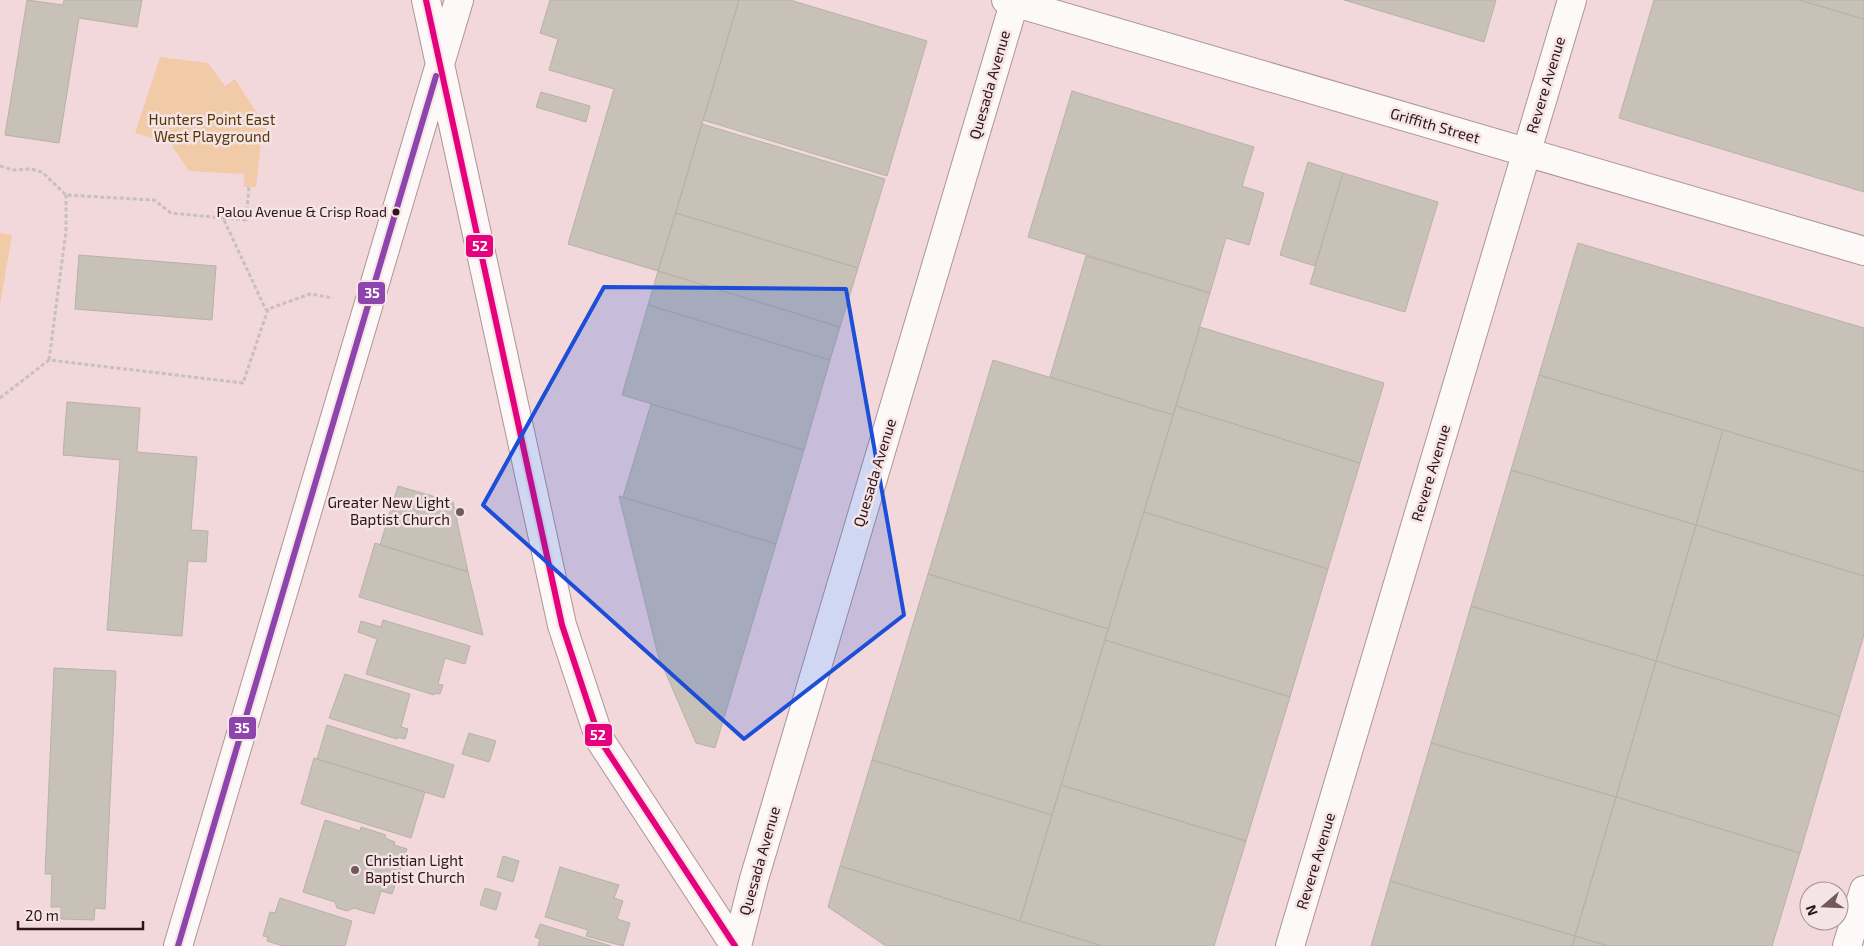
<svg xmlns="http://www.w3.org/2000/svg" width="1864" height="946" viewBox="0 0 1864 946" font-family="'Exo 2',sans-serif">
  <style>
    .green { fill: #f1caa8 }
    .building { fill: #c7c1b7; stroke: #b7b2a7 }
    .lines { fill: none; stroke-linecap: round; stroke-linejoin: round }
    .minor-casing { stroke: #ad9597; stroke-width: 30 }
    .path { stroke: #c9bec0; stroke-width: 3; stroke-dasharray: 4 2.5; stroke-linecap: butt }
    .minor { stroke: #fdf9f9; stroke-width: 28 }
    .bus-1-casing { stroke: #f4e4e6; stroke-width: 10 }
    .bus-2-casing { stroke: #f4e4e6; stroke-width: 10 }
    .bus-1 { stroke: #e5007d; stroke-width: 6 }
    .bus-2 { stroke: #8e44ad; stroke-width: 6 }
    .marked { fill: #1d4ed8; fill-opacity: 0.2; stroke: #1d4ed8; stroke-width: 4; stroke-linejoin: round }
    .bus-dot { fill: #2f1418; stroke: #f4e4e6; stroke-width: 2 }
    .poi-dot { fill: #73595c; stroke: #f4e4e6; stroke-width: 2 }
    .labels { text-anchor: middle; stroke-width: 5; stroke-linejoin: round; paint-order: stroke }
    .bus-label { font-size: 14px; fill: #2f1418; stroke: #f4e4e6; text-anchor: end }
    .street-label { font-size: 15px; fill: #2f1418; stroke: #f4e4e6 }
    .park-label { font-size: 15px; fill: #583701; stroke: #f4e4e6 }
    .poi-label { font-size: 15px; fill: #2f1418; stroke: #f4e4e6; text-anchor: end }
    .line-badge { stroke: #f4e4e6; stroke-width: 2 }
    .badge-label { font-size: 14px; text-anchor: middle; font-weight: bold; fill: #fff }
  </style>
  <rect width="100%" height="100%" fill="#f2d8da"/>
  <path class="green" d="M 160,57 L 208,63 L 225,86 L 235,79 L 269,132 L 261,141 L 256,187 L 244,187 L 244,174 L 189,171 L 170,143 L 135,133 Z
    M 0,233 L 12,235 L 0,305 Z"/>
  <path class="building" d="M 27,0 L 63,5 L 64,0 L 142,0 L 137,27 L 79,18 L 59,143 L 5,135 Z
    M 550,0 L 739,0 L 658,271 L 568,244 L 614,89 L 549,70 L 558,39 L 540,33 Z
    M 739,0 L 790,0 L 927,41 L 887,176 L 703,120 Z
    M 1344,0 L 1496,0 L 1484,42 Z
    M 1654,0 L 1799,0 L 1864,19 L 1864,192 L 1619,118 Z
    M 1799,0 L 1864,0 L 1864,19 Z
    M 1072,91 L 1254,147 L 1242,186 L 1264,193 L 1249,245 L 1226,238 L 1210,293 L 1028,237 Z
    M 541,92 L 590,106 L 586,122 L 536,107 Z
    M 702,124 L 885,179 L 858,268 L 676,213 Z
    M 1308,162 L 1343,173 L 1315,266 L 1280,255 Z
    M 1343,173 L 1438,202 L 1405,312 L 1310,284 Z
    M 676,213 L 858,268 L 840,327 L 658,271 Z
    M 1578,243 L 1864,328 L 1864,472 L 1539,375 Z
    M 79,255 L 216,266 L 212,320 L 75,309 Z
    M 1086,256 L 1210,293 L 1173,415 L 1050,377 Z
    M 658,271 L 840,327 L 830,360 L 648,305 Z
    M 648,305 L 830,360 L 804,450 L 622,395 Z
    M 1200,327 L 1384,383 L 1360,463 L 1176,406 Z
    M 993,360 L 1173,415 L 1108,629 L 928,574 Z
    M 1539,375 L 1723,430 L 1696,525 L 1511,470 Z
    M 67,402 L 140,408 L 137,452 L 197,457 L 191,530 L 208,531 L 206,562 L 188,561 L 182,636 L 107,630 L 120,460 L 63,455 Z
    M 651,404 L 804,450 L 776,544 L 623,497 Z
    M 1176,406 L 1360,463 L 1328,569 L 1144,512 Z
    M 1723,430 L 1864,472 L 1864,576 L 1696,525 Z
    M 1511,470 L 1696,525 L 1656,661 L 1471,606 Z
    M 398,486 L 453,502 L 468,572 L 380,545 Z
    M 619,496 L 776,544 L 715,748 L 696,743 L 658,655 Z
    M 1144,512 L 1328,569 L 1290,697 L 1105,640 Z
    M 1696,525 L 1864,576 L 1864,635 L 1840,716 L 1656,661 Z
    M 375,543 L 468,572 L 483,635 L 359,597 Z
    M 928,574 L 1108,629 L 1052,815 L 872,760 Z
    M 1471,606 L 1656,661 L 1616,797 L 1431,743 Z
    M 383,620 L 470,646 L 465,664 L 445,658 L 438,684 L 443,685 L 440,694 L 435,693 L 434,695 L 366,674 L 377,639 L 358,632 L 361,621 L 381,627 Z
    M 1105,640 L 1290,697 L 1246,841 L 1061,785 Z
    M 1656,661 L 1840,716 L 1800,853 L 1616,797 Z
    M 54,668 L 116,671 L 105,909 L 95,908 L 94,920 L 61,919 L 61,907 L 51,907 L 52,874 L 45,874 Z
    M 345,674 L 410,694 L 401,727 L 408,729 L 405,739 L 397,737 L 397,739 L 329,718 Z
    M 327,725 L 454,765 L 444,798 L 317,759 Z
    M 469,733 L 496,741 L 489,762 L 462,754 Z
    M 1431,743 L 1616,797 L 1575,936 L 1390,881 Z
    M 314,758 L 425,792 L 411,838 L 301,804 Z
    M 872,760 L 1052,815 L 1020,921 L 840,866 Z
    M 1061,785 L 1246,841 L 1214,946 L 1103,946 L 1020,921 Z
    M 1616,797 L 1800,853 L 1772,946 L 1608,946 L 1575,936 Z
    M 325,820 L 360,831 L 361,827 L 386,835 L 385,838 L 395,842 L 394,845 L 407,849 L 392,894 L 381,891 L 374,914 L 354,908 L 347,911 L 337,908 L 335,902 L 303,892 Z
    M 503,856 L 519,861 L 513,882 L 497,877 Z
    M 840,866 L 1020,921 L 1103,946 L 886,946 L 828,907 Z
    M 560,867 L 619,885 L 614,898 L 623,901 L 617,919 L 630,923 L 623,946 L 586,936 L 588,930 L 545,917 Z
    M 1390,881 L 1575,936 L 1572,946 L 1371,946 Z
    M 485,888 L 501,893 L 496,910 L 480,905 Z
    M 280,898 L 352,921 L 345,946 L 283,946 L 267,941 L 268,937 L 263,936 L 270,912 L 275,913 Z
    M 540,924 L 611,946 L 538,946 L 540,939 L 535,937 Z
    M 1575,936 L 1608,946 L 1572,946 Z"/>
  <g class="lines">
    <defs>
      <path id="minor" d="M 426,0 L 562,625 L 600,740 L 735,946
        M 1006,0 L 1864,251
        M 178,946 L 459,0
        M 737,946 L 754,879 L 1015,0
        M 1290,946 L 1572,0
        M 1847,946 L 1864,890"/>
    </defs>
    <use href="#minor" class="minor-casing"/>
    <path class="path" d="M 0,166 L 13,170 L 31,169 L 42,172 L 66,195 L 154,200 L 171,213 L 223,218 L 266,310
      M 223,218 L 246,220 L 249,187
      M 49,360 L 66,231 L 66,195
      M 0,398 L 49,360 L 243,383 L 268,309 L 310,294 L 333,298"/>
    <use href="#minor" class="minor"/>
    <defs>
      <path id="bus-1" d="M 426,0 L 562,625 L 600,740 L 735,946"/>
      <path id="bus-2" d="M 178,946 L 436,76"/>
    </defs>
    <use href="#bus-1" class="bus-1-casing"/>
    <use href="#bus-2" class="bus-2-casing"/>
    <use href="#bus-1" class="bus-1"/>
    <use href="#bus-2" class="bus-2"/>
  </g>
  <path class="marked" d="M 604,287 L 846,289 L 904,615 L 744,739 L 483,505 Z"/>
  <circle class="bus-dot" cx="396" cy="212" r="4.5"/>
  <g class="poi-dot">
    <circle cx="460" cy="512" r="5"/>
    <circle cx="355" cy="870" r="5"/>
  </g>
  <g class="labels">
    <g class="bus-label">
      <text x="387" y="217">Palou Avenue &amp; Crisp Road</text>
    </g>
    <g class="street-label">
      <text transform="translate(990 85) rotate(-74)" y="5">Quesada Avenue</text>
      <text transform="translate(1546 85) rotate(-73)" y="5">Revere Avenue</text>
      <text transform="translate(1435 126) rotate(16)" y="5">Griffith Street</text>
      <text transform="translate(875 473) rotate(-73)" y="5">Quesada Avenue</text>
      <text transform="translate(1431 473) rotate(-73)" y="5">Revere Avenue</text>
      <text transform="translate(760 861) rotate(-74)" y="5">Quesada Avenue</text>
      <text transform="translate(1316 861) rotate(-73)" y="5">Revere Avenue</text>
    </g>
    <g class="park-label">
      <text x="212" y="125">Hunters Point East<tspan x="212" dy="17">West Playground</tspan></text>
    </g>
    <g class="poi-label">
      <text x="450" y="508">Greater New Light<tspan x="450" dy="17">Baptist Church</tspan></text>
      <text x="365" y="866" text-anchor="start">Christian Light<tspan x="365" dy="17">Baptist Church</tspan></text>
    </g>
  </g>
  <g class="line-badge">
    <rect x="465" y="234" width="29" height="24" rx="5" fill="#e5007d"/>
    <rect x="357" y="281" width="29" height="24" rx="5" fill="#8e44ad"/>
    <rect x="228" y="716" width="29" height="24" rx="5" fill="#8e44ad"/>
    <rect x="584" y="723" width="29" height="24" rx="5" fill="#e5007d"/>
  </g>
  <g class="badge-label">
    <text x="480" y="251">52</text>
    <text x="372" y="298">35</text>
    <text x="242" y="733">35</text>
    <text x="598" y="740">52</text>
  </g>
  <g transform="translate(1824 906) rotate(251)"><circle r="24" fill="#f4e4e6" stroke="#a59194"/>
  <path d="M0-4L9 19L0 12L-9 19Z" fill="#73595c"/>
  <text y="-8" font-size="14" font-weight="bold" text-anchor="middle" fill="#2f1418">N</text>
  </g>
  <path d="M18 921v8h125v-8" fill="none" stroke="#2f1418" stroke-width="2.5"/>
  <text x="25" y="921" font-size="15" fill="#2f1418" stroke="#f4e4e6" stroke-width="4" paint-order="stroke">20 m</text>
</svg>
